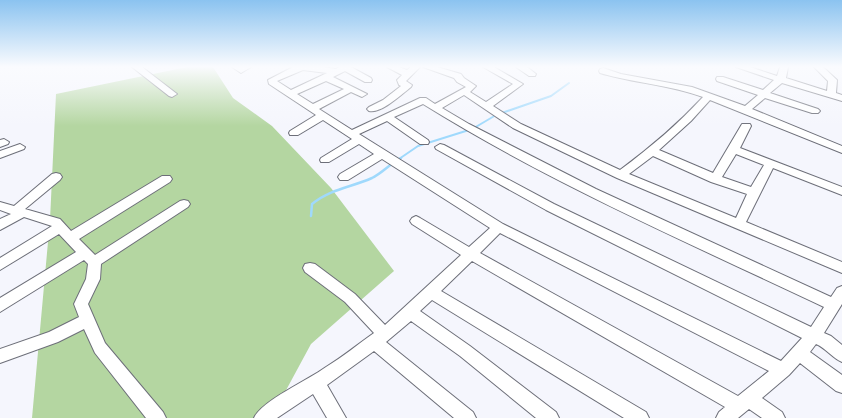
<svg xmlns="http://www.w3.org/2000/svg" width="842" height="418" viewBox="0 0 842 418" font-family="Poppins,sans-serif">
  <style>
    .green { fill: #b4d6a1 }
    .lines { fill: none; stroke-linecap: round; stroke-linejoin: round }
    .stream-far1 { stroke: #9fd9fc; stroke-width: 2 }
    .stream { stroke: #9fd9fc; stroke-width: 2.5 }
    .minor-casing { stroke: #6d6f79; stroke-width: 2 }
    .minor { fill: #fff; fill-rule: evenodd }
  </style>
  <rect width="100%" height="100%" fill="#f5f6fd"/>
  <path class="green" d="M 187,67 L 213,67 L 233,98 L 272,126 L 331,188 L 394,271 L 311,344 L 271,418 L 32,418 L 50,220 L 56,94 Z"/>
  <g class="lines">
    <path class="stream-far1" d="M 474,128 L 496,115 L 551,96 L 569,83
      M 399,159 L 418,146 L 469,130"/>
    <path class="stream" d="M 397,160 L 401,158
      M 311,216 L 312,204 C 330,189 352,187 372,178 C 380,174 386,168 393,163"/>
    <defs>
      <path id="minor" d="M 132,67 L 142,67 L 177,94 L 172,97 L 169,96 Z
        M 232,67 L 251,67 L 241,73 Z
        M 293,67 L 322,67 L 336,69 L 340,67 L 351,67 L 371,78 L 372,80 L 371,82 L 365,82 L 345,71 L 333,77 L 367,94 L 362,97 L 351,92 L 319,109 L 352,130 L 420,98 L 426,98 L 435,104 L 466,87 L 457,82 L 454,78 L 423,67 L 437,67 L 461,74 L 464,78 L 476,86 L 470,92 L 486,102 L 513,84 L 483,67 L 494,67 L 523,84 L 493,106 L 521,124 L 620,170 C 650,148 678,124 703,97 C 670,85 634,83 600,73 L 599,71 L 600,69 L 603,68 L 621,74 L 692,87 L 745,106 L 758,95 L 717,81 L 716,79 L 717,77 L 723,77 L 763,90 L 774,80 L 736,67 L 750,67 L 777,76 L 780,67 L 788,67 L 786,78 L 827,91 L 828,81 L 814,67 L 823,67 L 837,80 L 836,93 L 842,95 L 842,101 L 782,83 L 770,93 L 818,109 L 820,111 L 818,113 L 812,113 L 765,98 L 752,109 L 842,146 L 842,153 L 710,100 L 691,121 L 659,150 L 713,173 L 742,124 L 750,124 L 751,126 L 740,148 L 842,187 L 842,195 L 773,168 L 746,222 L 842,262 L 842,273 L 617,178 L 513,128 L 464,95 L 442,108 L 469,124 L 596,189 L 831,297 L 837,288 L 842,286 L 842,304 L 824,333 L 831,336 L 842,345 L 842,362 C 832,358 826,348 816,344 L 810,352 L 842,375 L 842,393 L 836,391 L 800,363 L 789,375 L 762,398 L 782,412 L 785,418 L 762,418 L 749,409 L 738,418 L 716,418 L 719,412 L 725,407 L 472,261 L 441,291 L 646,412 L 649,418 L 624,418 L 432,300 L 420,311 L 470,346 L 556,412 L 559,418 L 536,418 L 460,356 L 411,321 L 386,342 L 473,412 L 476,418 L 454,418 L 374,351 L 327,385 L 346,418 L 327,418 L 313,394 L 277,418 L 254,418 C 261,401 310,379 326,367 C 343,357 358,344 374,333 L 345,302 L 305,272 L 303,268 L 305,264 L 310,263 L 315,264 L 355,294 L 385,325 L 461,255 L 412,224 L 410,221 L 412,218 L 416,216 L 420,218 L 469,247 L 490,228 L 382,159 L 348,180 L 340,180 L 338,177 L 340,174 L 374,154 L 359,144 L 329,162 L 321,162 L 320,160 L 321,158 L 352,139 L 323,120 L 298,135 L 290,135 L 289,133 L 290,131 L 316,115 L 269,84 L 268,80 ZM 303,70 L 327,73 L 291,90 L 277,81 ZM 326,81 L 344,89 L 313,104 L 297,94 ZM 423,104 C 550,183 689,243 824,307 L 811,327 L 554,204 L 444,145 L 440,144 L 435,147 L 436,149 L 546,210 L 802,338 L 781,361 L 503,224 L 359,134 L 387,121 L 420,144 L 428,144 L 429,142 L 428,140 L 394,117 ZM 736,154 L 764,165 L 751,187 L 722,177 ZM 653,156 L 711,182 L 747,194 L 736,218 L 629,174 ZM 500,233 L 769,371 L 738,396 L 480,253 Z
        M 387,67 L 399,67 L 407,70 L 411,67 L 420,67 L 406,81 L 412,85 L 411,87 C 402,94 381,114 369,111 L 367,109 L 369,107 L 383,100 L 401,86 L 399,85 L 397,80 L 402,75 Z
        M 516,67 L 527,67 L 536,74 L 535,76 L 529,76 Z
        M 4,139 L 9,142 L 8,144 L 0,147 L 0,140 Z
        M 20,144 L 25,147 L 24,149 L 0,158 L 0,151 Z
        M 56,173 L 60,174 L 62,177 L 60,180 L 25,209 L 60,219 L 71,231 L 162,176 L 170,176 L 172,179 L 170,182 L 79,239 L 95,255 L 180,201 L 184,200 L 188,201 L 190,204 L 188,207 L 101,264 L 100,279 L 88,304 L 105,343 L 163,412 L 166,418 L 146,418 L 95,353 L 84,329 L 58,342 L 0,363 L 0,349 L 49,332 L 79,317 L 74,304 L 86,279 L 88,264 L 84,260 L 0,312 L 0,298 L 76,252 L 59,234 L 0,270 L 0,258 L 52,226 L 24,217 L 0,230 L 0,219 L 11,214 L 0,210 L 0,202 L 14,206 L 52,174 Z"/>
    </defs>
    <use href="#minor" class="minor-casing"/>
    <use href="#minor" class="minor"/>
  </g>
  <linearGradient id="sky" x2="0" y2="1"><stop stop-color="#8bc3f0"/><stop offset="0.53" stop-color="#fafbfe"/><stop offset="1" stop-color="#fafbfe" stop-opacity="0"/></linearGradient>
  <rect width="842" height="126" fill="url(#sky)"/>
</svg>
